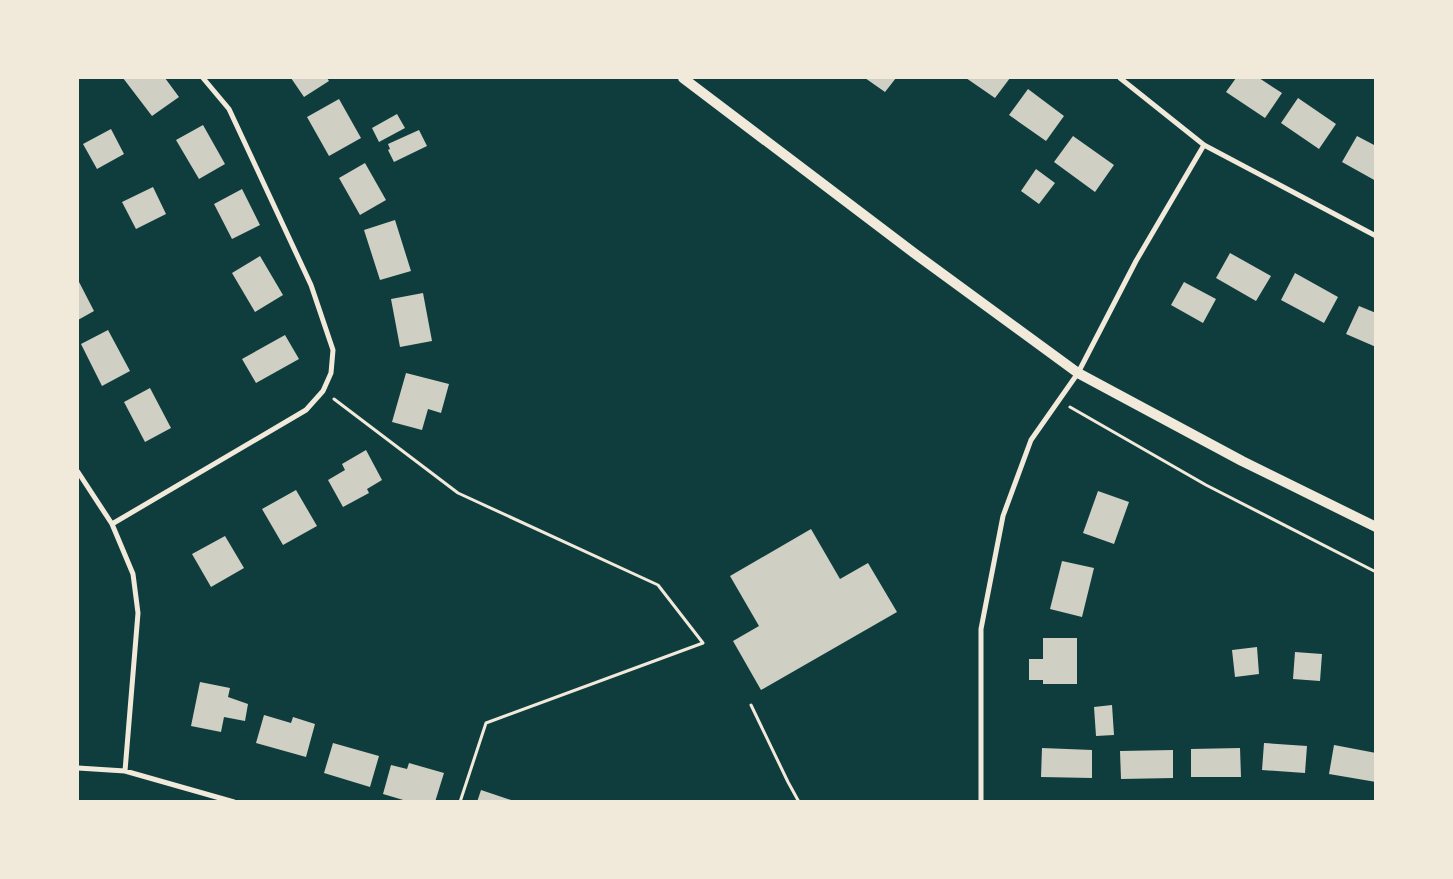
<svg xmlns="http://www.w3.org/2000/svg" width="1453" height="879" viewBox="0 0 1453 879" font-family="'DejaVu Sans',sans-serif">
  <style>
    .building { fill: #cfcfc3 }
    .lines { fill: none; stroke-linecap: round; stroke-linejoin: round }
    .path { stroke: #f1e9da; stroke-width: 3 }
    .minor { stroke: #f1e9da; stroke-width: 5 }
    .secondary { stroke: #f1e9da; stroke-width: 10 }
  </style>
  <rect width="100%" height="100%" fill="#0f3d3e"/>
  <path class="building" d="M 123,78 L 165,78 L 179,97 L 152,116 Z
    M 291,78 L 327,78 L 329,81 L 304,97 Z
    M 865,78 L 896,78 L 885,92 Z
    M 966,78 L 1010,78 L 995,98 Z
    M 1236,78 L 1259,78 L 1282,93 L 1265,118 L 1226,92 Z
    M 1028,89 L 1064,116 L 1046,141 L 1009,115 Z
    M 1298,98 L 1336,124 L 1319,149 L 1281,123 Z
    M 339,99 L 361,138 L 329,156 L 307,117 Z
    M 397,114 L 405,128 L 379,142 L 372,128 Z
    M 203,125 L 225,164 L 199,179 L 176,140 Z
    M 111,129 L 124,154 L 97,169 L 83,144 Z
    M 419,130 L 427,146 L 394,162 L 388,150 L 390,149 L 388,144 Z
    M 1073,136 L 1114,165 L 1095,192 L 1054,162 Z
    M 1357,136 L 1376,146 L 1376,181 L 1342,162 Z
    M 365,163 L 386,200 L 360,215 L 339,178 Z
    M 1036,169 L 1055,183 L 1039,204 L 1021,191 Z
    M 153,187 L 166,214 L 136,229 L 122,202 Z
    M 242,189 L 260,225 L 232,239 L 214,204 Z
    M 395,220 L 411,271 L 380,280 L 364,230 Z
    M 1230,253 L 1271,276 L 1256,301 L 1216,278 Z
    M 260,256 L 283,295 L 255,312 L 232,273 Z
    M 1295,273 L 1338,297 L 1324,323 L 1281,300 Z
    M 78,280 L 94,311 L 78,320 Z
    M 1184,282 L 1216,299 L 1203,323 L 1171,305 Z
    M 423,293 L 432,341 L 400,347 L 391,299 Z
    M 1359,306 L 1376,313 L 1376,347 L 1346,334 Z
    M 108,330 L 130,371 L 102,386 L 81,344 Z
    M 285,335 L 299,359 L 256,383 L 242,359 Z
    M 406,373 L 449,384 L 441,413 L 428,409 L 422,430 L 392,422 Z
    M 150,388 L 171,428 L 145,442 L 124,402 Z
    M 366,450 L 382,480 L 367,489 L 369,493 L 343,507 L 328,480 L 345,470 L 342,464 Z
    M 296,490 L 317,526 L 283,545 L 262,509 Z
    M 1098,491 L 1129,502 L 1114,544 L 1083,533 Z
    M 811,529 L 840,579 L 868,563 L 897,612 L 761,690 L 733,641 L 759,626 L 730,576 Z
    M 225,536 L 244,568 L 211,587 L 192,554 Z
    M 1062,561 L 1094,568 L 1082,617 L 1050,609 Z
    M 1043,638 L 1077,638 L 1077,684 L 1043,684 L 1043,680 L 1029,680 L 1029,659 L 1043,659 Z
    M 1257,647 L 1259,674 L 1235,677 L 1232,650 Z
    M 1295,652 L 1322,654 L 1320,681 L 1293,679 Z
    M 200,682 L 230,688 L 228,697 L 248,704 L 245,721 L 224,717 L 221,732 L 191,726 Z
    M 1112,705 L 1114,735 L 1096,736 L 1094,707 Z
    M 264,715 L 291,723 L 293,717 L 315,724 L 306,757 L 256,743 Z
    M 333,743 L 379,756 L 370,787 L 324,773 Z
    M 1264,743 L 1307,746 L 1305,773 L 1262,770 Z
    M 1334,745 L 1376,753 L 1376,782 L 1329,774 Z
    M 1042,748 L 1092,750 L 1092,778 L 1041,777 Z
    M 1240,748 L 1241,777 L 1191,777 L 1191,749 Z
    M 1173,750 L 1173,778 L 1121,779 L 1120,751 Z
    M 409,763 L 444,773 L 435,802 L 410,802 L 383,794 L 391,765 L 407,769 Z
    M 481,790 L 514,801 L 514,802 L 477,802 Z"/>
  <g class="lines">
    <path class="path" d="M 334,399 L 458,493 L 658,585 L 703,643 L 486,723 L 460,802
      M 1070,407 L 1206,485 L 1376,572
      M 751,705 L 788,782 L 799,802"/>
    <path class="minor" d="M 1120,78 L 1204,145 L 1376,236
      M 78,472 L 112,524 L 133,574 L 138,613 L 125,771
      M 112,524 L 306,410 L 323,391 L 331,373 L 333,350 L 311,285 L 229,109 L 203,78
      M 78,768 L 125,771 L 234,802
      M 981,802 L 981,629 L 1003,516 L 1031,440 L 1078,373 L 1136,261 L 1204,145"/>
    <path class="secondary" d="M 683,78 L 914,253 L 1078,373 L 1242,461 L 1376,527"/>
  </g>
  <rect width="1453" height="879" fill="none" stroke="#f1e9da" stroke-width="158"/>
</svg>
